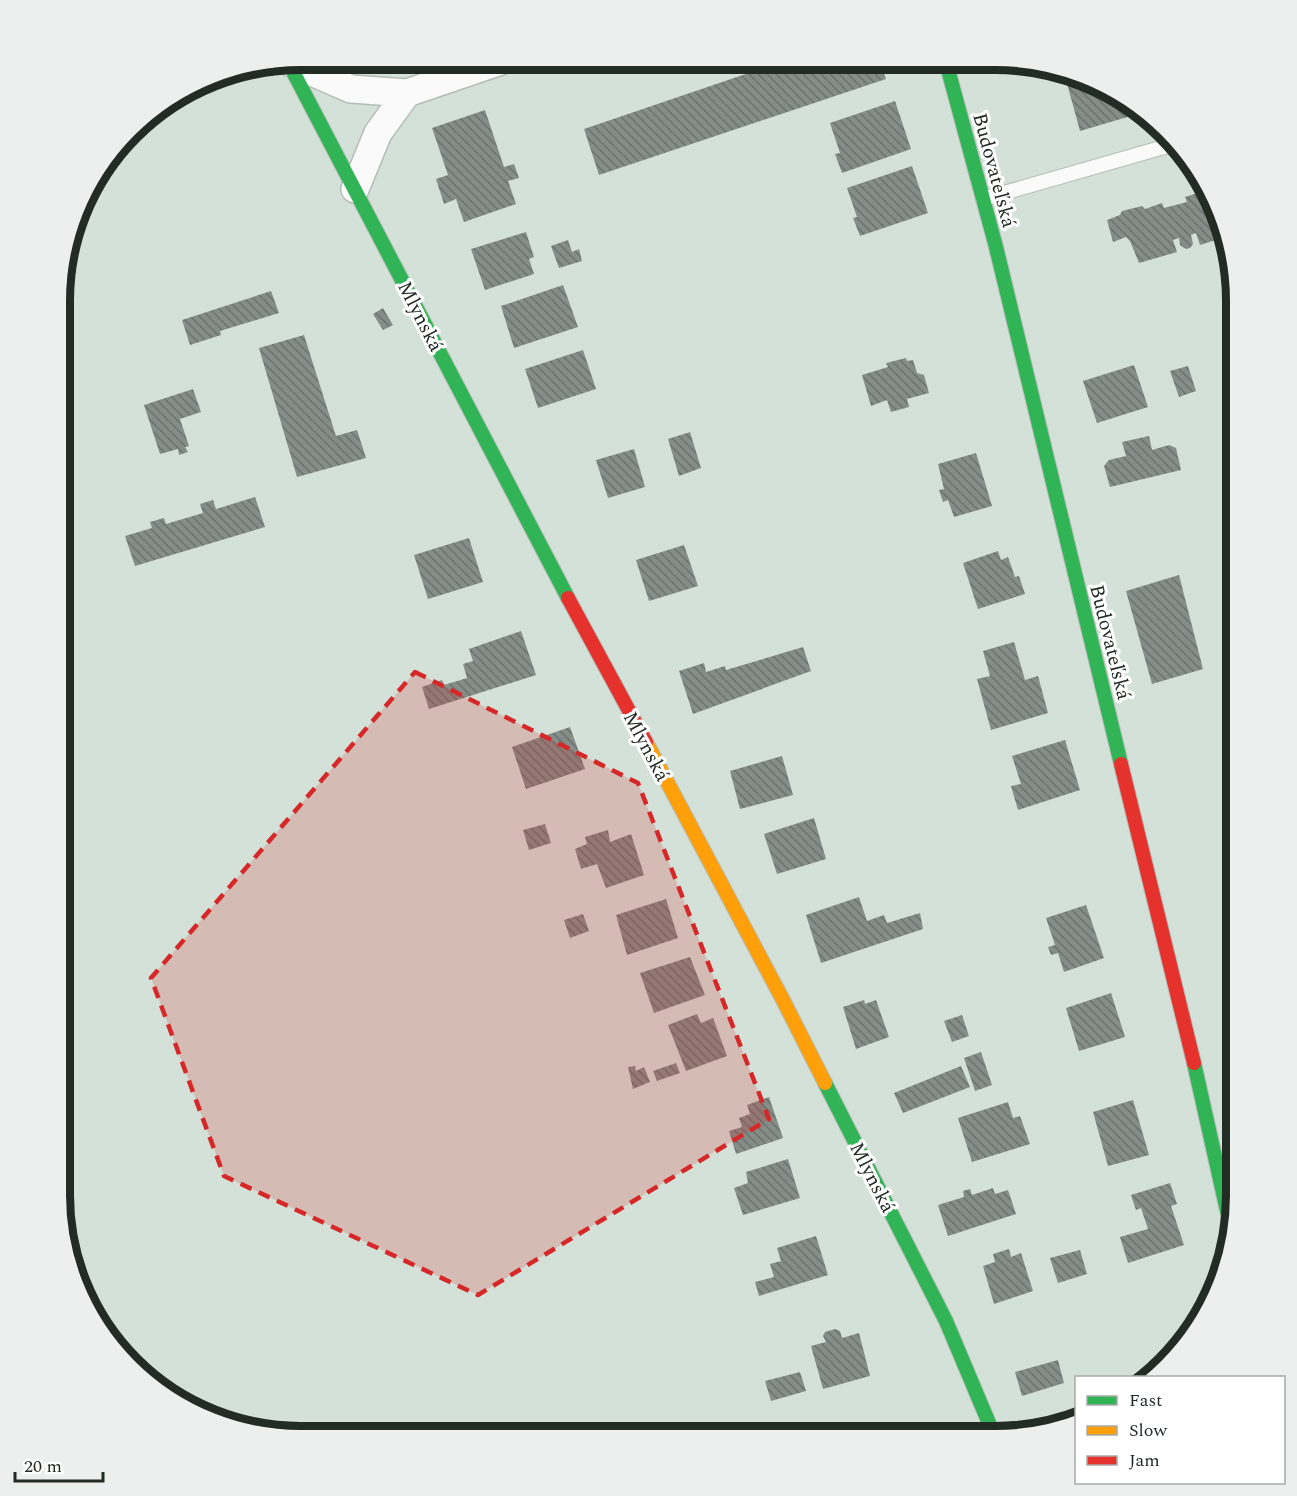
<svg xmlns="http://www.w3.org/2000/svg" width="1297" height="1496" viewBox="0 0 1297 1496" font-family="Spectral,serif">
  <style>
    .building { fill: url(#building-back-hatch) }
    .lines { fill: none; stroke-linecap: round; stroke-linejoin: round }
    .lane-casing { stroke: #b3bdb6; stroke-width: 16 }
    .street-casing { stroke: #b3bdb6; stroke-width: 30 }
    .fast-casing { stroke: #b3bdb6; stroke-width: 16 }
    .slow-casing { stroke: #b3bdb6; stroke-width: 16 }
    .jam-casing { stroke: #b3bdb6; stroke-width: 16 }
    .lane { stroke: #f9faf9; stroke-width: 14 }
    .street { stroke: #f9faf9; stroke-width: 27 }
    .fast { stroke: #30b455; stroke-width: 14 }
    .slow { stroke: #ff9f0a; stroke-width: 14 }
    .jam { stroke: #e5322d; stroke-width: 14 }
    .marked { fill: #d62828; fill-opacity: 0.2; stroke: #d62828; stroke-width: 4.5; stroke-dasharray: 12 8; stroke-linejoin: round }
    .labels { text-anchor: middle; stroke-width: 6; stroke-linejoin: round; paint-order: stroke }
    .street-label { font-size: 20px; fill: #232b25; stroke: #fff }
    .rim { fill: none; stroke: #232b25; stroke-width: 8 }
  </style>
  <defs>
    <pattern id="building-back-hatch" width="6" height="6" patternUnits="userSpaceOnUse" patternTransform="scale(1.5)"><rect width="6" height="6" fill="#848d87"/><path d="M-1 5l2 2M0 0l6 6M5-1l2 2" fill="none" stroke="#6c736e"/></pattern>
  </defs>
  <rect width="100%" height="100%" fill="#d4e1d8"/>
  <path class="building" d="M 784,61 L 880,62 L 886,79 L 599,175 L 584,129 Z
    M 1065,76 L 1129,101 L 1141,113 L 1080,131 Z
    M 895,101 L 911,149 L 842,173 L 835,154 L 840,153 L 830,123 Z
    M 485,110 L 504,167 L 514,164 L 519,178 L 508,181 L 516,204 L 464,222 L 456,199 L 444,204 L 436,179 L 448,175 L 432,128 Z
    M 912,166 L 928,213 L 860,236 L 853,218 L 857,217 L 847,188 Z
    M 1207,190 L 1211,204 L 1214,203 L 1228,236 L 1200,245 L 1196,233 L 1191,235 L 1193,244 L 1190,248 L 1186,249 L 1180,245 L 1179,238 L 1173,240 L 1177,252 L 1139,263 L 1130,241 L 1126,237 L 1113,242 L 1107,220 L 1120,215 L 1122,211 L 1142,206 L 1145,209 L 1162,203 L 1164,208 L 1187,202 L 1185,197 Z
    M 526,232 L 534,257 L 529,259 L 534,274 L 485,290 L 471,249 Z
    M 568,240 L 572,252 L 579,249 L 582,261 L 559,268 L 551,246 Z
    M 563,285 L 578,327 L 514,348 L 501,306 Z
    M 271,291 L 279,313 L 220,331 L 221,335 L 190,345 L 182,320 Z
    M 383,308 L 393,325 L 383,330 L 373,314 Z
    M 304,335 L 336,436 L 357,430 L 366,458 L 297,477 L 259,348 Z
    M 583,350 L 596,389 L 538,408 L 525,369 Z
    M 906,358 L 907,361 L 913,360 L 917,373 L 924,375 L 929,393 L 907,399 L 909,407 L 891,412 L 887,400 L 871,406 L 862,375 L 888,367 L 886,363 Z
    M 1134,365 L 1148,407 L 1097,423 L 1083,381 Z
    M 1188,366 L 1196,391 L 1179,397 L 1170,371 Z
    M 193,389 L 201,412 L 180,419 L 189,446 L 185,447 L 188,452 L 179,455 L 178,449 L 160,454 L 144,405 Z
    M 690,432 L 701,468 L 679,476 L 668,439 Z
    M 1149,436 L 1152,450 L 1169,445 L 1176,448 L 1181,470 L 1110,487 L 1104,466 L 1109,460 L 1126,456 L 1122,442 Z
    M 634,449 L 645,487 L 608,498 L 596,460 Z
    M 976,453 L 992,506 L 954,517 L 948,500 L 943,502 L 939,490 L 944,489 L 938,464 Z
    M 255,497 L 265,527 L 135,566 L 125,536 L 152,528 L 150,522 L 164,518 L 166,524 L 203,513 L 200,504 L 213,500 L 216,509 Z
    M 469,538 L 483,582 L 428,599 L 414,555 Z
    M 684,545 L 698,586 L 649,601 L 636,560 Z
    M 998,551 L 1001,560 L 1008,557 L 1015,577 L 1019,576 L 1025,594 L 978,609 L 963,563 Z
    M 1179,575 L 1203,669 L 1152,684 L 1126,591 Z
    M 521,631 L 536,675 L 429,709 L 422,687 L 442,680 L 444,685 L 467,678 L 463,664 L 473,661 L 469,649 Z
    M 1014,642 L 1025,680 L 1038,676 L 1048,713 L 991,730 L 977,679 L 990,676 L 983,651 Z
    M 803,647 L 811,671 L 693,714 L 679,671 L 704,663 L 706,672 L 725,666 L 726,670 Z
    M 570,727 L 585,769 L 526,789 L 512,747 Z
    M 1065,740 L 1080,790 L 1018,810 L 1011,786 L 1021,784 L 1012,756 Z
    M 782,756 L 793,795 L 740,809 L 730,771 Z
    M 814,818 L 826,859 L 777,874 L 764,834 Z
    M 545,824 L 551,843 L 529,850 L 523,830 Z
    M 608,830 L 610,842 L 631,834 L 644,875 L 606,888 L 597,864 L 581,869 L 575,849 L 587,844 L 585,837 Z
    M 859,897 L 867,921 L 884,915 L 887,923 L 920,913 L 923,929 L 821,963 L 806,915 Z
    M 666,899 L 678,938 L 627,955 L 616,915 Z
    M 1086,905 L 1104,958 L 1064,972 L 1058,953 L 1051,955 L 1048,947 L 1055,945 L 1046,918 Z
    M 583,914 L 589,931 L 570,938 L 564,920 Z
    M 690,957 L 705,995 L 654,1013 L 640,973 Z
    M 1111,993 L 1125,1037 L 1079,1051 L 1066,1008 Z
    M 864,1000 L 865,1004 L 876,1000 L 889,1037 L 856,1049 L 843,1007 Z
    M 697,1014 L 701,1023 L 713,1018 L 727,1056 L 686,1071 L 668,1025 Z
    M 962,1015 L 969,1036 L 952,1042 L 944,1021 Z
    M 981,1052 L 992,1085 L 975,1091 L 964,1058 Z
    M 676,1063 L 680,1073 L 657,1081 L 653,1071 Z
    M 635,1066 L 636,1071 L 644,1067 L 650,1082 L 633,1089 L 628,1067 Z
    M 961,1066 L 970,1087 L 903,1113 L 894,1093 Z
    M 769,1097 L 783,1138 L 736,1154 L 729,1131 L 742,1127 L 739,1118 L 750,1114 L 747,1105 Z
    M 1133,1100 L 1149,1155 L 1108,1166 L 1093,1112 Z
    M 1008,1102 L 1013,1118 L 1020,1116 L 1030,1144 L 972,1162 L 958,1118 Z
    M 788,1159 L 800,1198 L 743,1215 L 734,1188 L 748,1183 L 746,1172 Z
    M 1170,1183 L 1177,1204 L 1171,1206 L 1184,1245 L 1128,1263 L 1120,1237 L 1148,1229 L 1141,1208 L 1136,1210 L 1131,1195 Z
    M 993,1188 L 995,1194 L 1008,1190 L 1016,1214 L 948,1236 L 938,1205 L 964,1197 L 963,1191 L 970,1189 L 972,1195 Z
    M 816,1236 L 828,1275 L 759,1296 L 755,1282 L 774,1277 L 770,1264 L 781,1261 L 777,1248 Z
    M 1009,1249 L 1011,1257 L 1021,1253 L 1033,1291 L 994,1304 L 983,1266 L 995,1262 L 993,1254 Z
    M 1080,1250 L 1087,1274 L 1058,1283 L 1050,1258 Z
    M 835,1329 L 840,1331 L 842,1338 L 859,1333 L 870,1376 L 823,1389 L 811,1346 L 826,1342 L 823,1336 L 825,1332 Z
    M 1058,1360 L 1064,1383 L 1022,1396 L 1015,1372 Z
    M 800,1372 L 806,1391 L 771,1401 L 765,1381 Z
    M 886,1428 L 888,1435 L 868,1435 L 868,1432 Z"/>
  <g class="lines">
    <defs>
      <path id="lane" d="M 983,199 L 1171,145"/>
      <path id="street" d="M 289,62 L 351,89 L 407,93 L 501,61
        M 355,189 L 378,133 L 407,93"/>
      <path id="fast" d="M 288,62 L 568,598
        M 946,62 L 996,247 L 1121,764
        M 1194,1063 L 1232,1233
        M 825,1083 L 946,1321 L 994,1435"/>
      <path id="slow" d="M 646,742 L 783,1000 L 825,1083"/>
      <path id="jam" d="M 568,598 L 646,742
        M 1121,764 L 1194,1063"/>
    </defs>
    <use href="#lane" class="lane-casing"/>
    <use href="#street" class="street-casing"/>
    <use href="#fast" class="fast-casing"/>
    <use href="#slow" class="slow-casing"/>
    <use href="#jam" class="jam-casing"/>
    <use href="#lane" class="lane"/>
    <use href="#street" class="street"/>
    <use href="#fast" class="fast"/>
    <use href="#slow" class="slow"/>
    <use href="#jam" class="jam"/>
  </g>
  <path class="marked" d="M 415,672 L 638,783 L 769,1119 L 478,1295 L 224,1176 L 151,978 Z"/>
  <g class="labels">
    <g class="street-label">
      <text transform="translate(995 170) rotate(75)" y="7">Budovateľská</text>
      <text transform="translate(421 316) rotate(63)" y="7">Mlynská</text>
      <text transform="translate(1111 642) rotate(76)" y="7">Budovateľská</text>
      <text transform="translate(647 746) rotate(62)" y="7">Mlynská</text>
      <text transform="translate(873 1177) rotate(63)" y="7">Mlynská</text>
    </g>
  </g>
  <path d="M0 0H1297V1496H0ZM301 70H995A231 231 0 0 1 1226 301V1195A231 231 0 0 1 995 1426H301A231 231 0 0 1 70 1195V301A231 231 0 0 1 301 70Z" fill="#edeeee" fill-rule="evenodd"/>
  <path class="rim" d="M301 70H995A231 231 0 0 1 1226 301V1195A231 231 0 0 1 995 1426H301A231 231 0 0 1 70 1195V301A231 231 0 0 1 301 70Z"/>
  <rect x="1075" y="1376" width="210" height="108" fill="#ffffff" stroke="#a7aaa8" stroke-width="1.5"/>
  <rect x="1087" y="1396" width="30" height="9" fill="#30b455" stroke="#a7aaa8" stroke-width="1.5"/>
  <text x="1129" y="1406" font-size="18" fill="#232b25">Fast</text>
  <rect x="1087" y="1426" width="30" height="9" fill="#ff9f0a" stroke="#a7aaa8" stroke-width="1.5"/>
  <text x="1129" y="1436" font-size="18" fill="#232b25">Slow</text>
  <rect x="1087" y="1456" width="30" height="9" fill="#e5322d" stroke="#a7aaa8" stroke-width="1.5"/>
  <text x="1129" y="1466" font-size="18" fill="#232b25">Jam</text>
  <path d="M15 1472v9h88v-9" fill="none" stroke="#232b25" stroke-width="3"/>
  <text x="24" y="1472" font-size="18" fill="#232b25" stroke="#ffffff" stroke-width="4.5" paint-order="stroke">20 m</text>
</svg>
